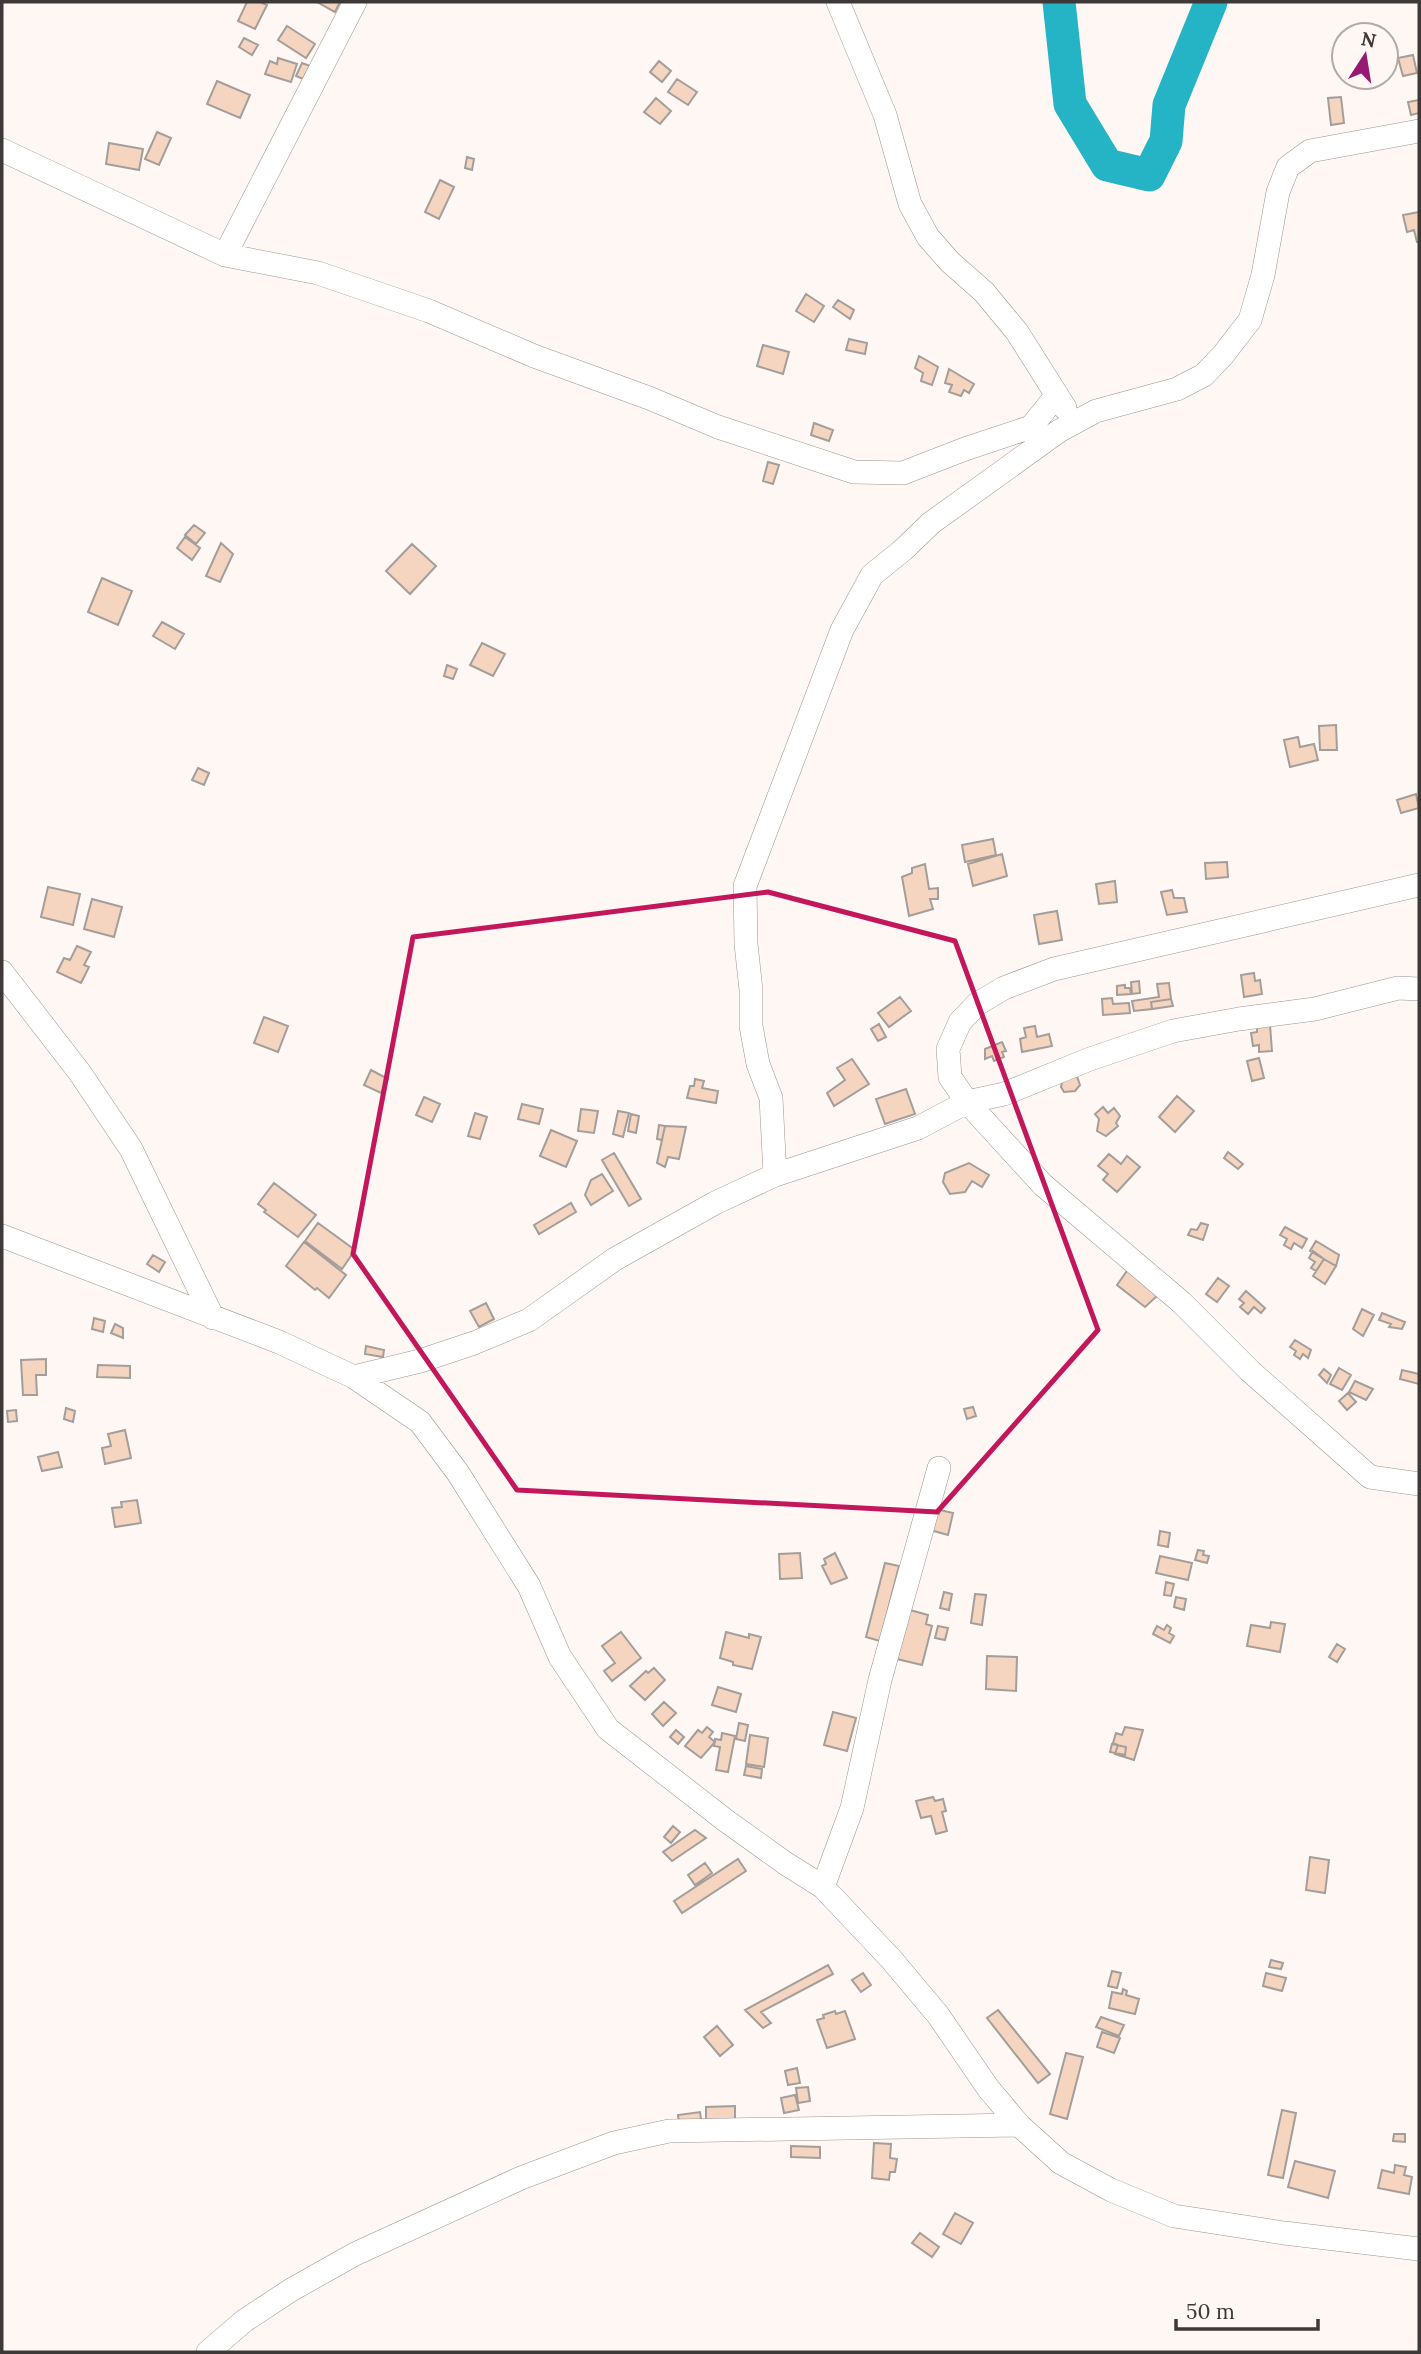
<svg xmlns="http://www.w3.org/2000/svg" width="1421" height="2354" viewBox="0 0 1421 2354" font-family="Lora,serif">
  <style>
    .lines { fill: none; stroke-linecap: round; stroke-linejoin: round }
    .river { stroke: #25b3c6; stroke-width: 33 }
    .building { fill: #f5d5c0; stroke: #a49e9a; stroke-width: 2 }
    .minor-casing { stroke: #9c9591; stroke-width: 24 }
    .minor { stroke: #fff; stroke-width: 23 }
    .marked { fill: none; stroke: #c2185b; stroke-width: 5; stroke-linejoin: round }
  </style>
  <rect width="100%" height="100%" fill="#fef7f3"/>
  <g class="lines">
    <path class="river" d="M 1059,2 L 1070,104 L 1107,165 L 1149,175 L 1166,141 L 1169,105 L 1211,2"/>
  </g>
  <path class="building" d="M 247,2 L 260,2 L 267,5 L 255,29 L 238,21 Z
    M 317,2 L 340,2 L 335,12 Z
    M 287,26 L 315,44 L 306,58 L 278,40 Z
    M 244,38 L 258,45 L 252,55 L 239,47 Z
    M 1413,55 L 1417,73 L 1403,76 L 1398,58 Z
    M 278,58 L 297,64 L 291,82 L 265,74 L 270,61 L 277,64 Z
    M 659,61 L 671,71 L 662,82 L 650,72 Z
    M 302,63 L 310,66 L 303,79 L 296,76 Z
    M 677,79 L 697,92 L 688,105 L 668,92 Z
    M 217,81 L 250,95 L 240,118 L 207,104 Z
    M 1341,97 L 1344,123 L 1331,125 L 1328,98 Z
    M 656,98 L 671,111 L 660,124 L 644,112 Z
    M 1419,100 L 1419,113 L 1411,115 L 1408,102 Z
    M 157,132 L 171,138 L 159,165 L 145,159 Z
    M 109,143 L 143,149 L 139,170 L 106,164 Z
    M 467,157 L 474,159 L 472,170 L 465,168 Z
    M 440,180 L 454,187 L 439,219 L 425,212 Z
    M 1419,212 L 1419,242 L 1417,242 L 1414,230 L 1407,232 L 1403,215 Z
    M 806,294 L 824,306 L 814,322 L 796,311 Z
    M 838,300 L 854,310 L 850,319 L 833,307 Z
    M 849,339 L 867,343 L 865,354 L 846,350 Z
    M 763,345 L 789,352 L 783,374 L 757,366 Z
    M 919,356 L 938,367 L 932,385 L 921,381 L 923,373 L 915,368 Z
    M 949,369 L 974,384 L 969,393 L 964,390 L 961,396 L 949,392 L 952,385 L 945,383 Z
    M 814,423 L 833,430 L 829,441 L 811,435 Z
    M 768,462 L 779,465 L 773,484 L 763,481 Z
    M 194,525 L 205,533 L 196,544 L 185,535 Z
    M 185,537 L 200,548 L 192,560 L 177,548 Z
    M 221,543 L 233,554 L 220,582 L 206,576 Z
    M 412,544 L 436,566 L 410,594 L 386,571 Z
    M 102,578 L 132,591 L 118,625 L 88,612 Z
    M 162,622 L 184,634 L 175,649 L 153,636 Z
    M 482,643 L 505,654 L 493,676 L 470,665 Z
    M 447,665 L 457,669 L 453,679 L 444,676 Z
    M 1336,725 L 1337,750 L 1320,750 L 1319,726 Z
    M 1298,737 L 1300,747 L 1314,744 L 1318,760 L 1290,767 L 1284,740 Z
    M 198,768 L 209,773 L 204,785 L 192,780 Z
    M 1416,794 L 1419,808 L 1401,813 L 1397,800 Z
    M 993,839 L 996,855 L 965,862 L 962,845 Z
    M 1002,854 L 1007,876 L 973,886 L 968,864 Z
    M 1227,862 L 1228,877 L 1206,879 L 1205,863 Z
    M 925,864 L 929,889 L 938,888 L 938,899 L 930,899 L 933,909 L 909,916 L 902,877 L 912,873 L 912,868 Z
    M 1115,881 L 1117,902 L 1099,904 L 1096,884 Z
    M 48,887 L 80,894 L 73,925 L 41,917 Z
    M 1172,890 L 1174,898 L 1184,898 L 1187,912 L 1167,915 L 1161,892 Z
    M 92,899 L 122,907 L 114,937 L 84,929 Z
    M 1057,911 L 1062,940 L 1039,944 L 1034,915 Z
    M 77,946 L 91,952 L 84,965 L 89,967 L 81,983 L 57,972 L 64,958 L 70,960 Z
    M 1254,973 L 1255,981 L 1260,980 L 1262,994 L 1244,997 L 1241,975 Z
    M 1139,981 L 1140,993 L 1132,994 L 1131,982 Z
    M 1169,983 L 1171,999 L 1151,1002 L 1152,1009 L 1134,1011 L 1132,1001 L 1159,997 L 1157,984 Z
    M 1125,985 L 1125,988 L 1130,988 L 1131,994 L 1117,995 L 1117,986 Z
    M 900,997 L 911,1011 L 889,1027 L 878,1013 Z
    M 1112,998 L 1113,1004 L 1129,1003 L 1130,1013 L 1103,1015 L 1102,999 Z
    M 1171,999 L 1173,1006 L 1152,1009 L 1151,1002 Z
    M 264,1017 L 288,1026 L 278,1052 L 254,1043 Z
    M 879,1024 L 886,1037 L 878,1041 L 871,1029 Z
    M 1270,1025 L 1272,1051 L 1259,1052 L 1259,1045 L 1253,1046 L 1251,1033 L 1257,1032 L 1257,1026 Z
    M 1035,1026 L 1037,1037 L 1049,1034 L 1052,1046 L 1022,1052 L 1020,1039 L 1026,1037 L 1024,1028 Z
    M 1002,1042 L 1006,1051 L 1002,1052 L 1004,1057 L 994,1061 L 992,1056 L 985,1059 L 985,1049 Z
    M 1259,1058 L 1264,1078 L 1252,1081 L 1247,1061 Z
    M 852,1059 L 869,1084 L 834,1106 L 827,1093 L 845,1080 L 837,1068 Z
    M 371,1070 L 388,1079 L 381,1093 L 364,1085 Z
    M 1075,1071 L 1080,1085 L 1075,1091 L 1064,1092 L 1061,1087 L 1062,1082 Z
    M 695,1079 L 704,1081 L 702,1088 L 718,1091 L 716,1103 L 687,1098 L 690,1086 L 694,1086 Z
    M 906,1089 L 915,1114 L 885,1124 L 876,1099 Z
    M 1177,1096 L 1194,1111 L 1175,1132 L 1159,1117 Z
    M 424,1097 L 440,1104 L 432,1122 L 416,1115 Z
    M 522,1104 L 543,1109 L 539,1124 L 518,1119 Z
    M 1103,1107 L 1108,1113 L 1114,1108 L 1120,1116 L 1116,1123 L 1118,1126 L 1106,1136 L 1097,1131 L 1099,1119 L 1095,1114 Z
    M 581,1109 L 598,1111 L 594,1133 L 578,1131 Z
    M 618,1111 L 629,1113 L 623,1137 L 613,1134 Z
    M 475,1113 L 487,1117 L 480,1139 L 468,1136 Z
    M 631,1114 L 639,1116 L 636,1133 L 628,1131 Z
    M 659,1125 L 665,1126 L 662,1140 L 657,1139 Z
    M 665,1126 L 686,1127 L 679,1159 L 668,1157 L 665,1167 L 657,1163 Z
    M 551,1130 L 577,1141 L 566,1167 L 540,1156 Z
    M 1228,1152 L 1243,1164 L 1238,1169 L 1224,1158 Z
    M 614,1153 L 641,1199 L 629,1206 L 602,1160 Z
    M 1109,1154 L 1121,1164 L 1127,1156 L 1140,1167 L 1117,1192 L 1103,1180 L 1108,1174 L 1098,1166 Z
    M 969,1163 L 989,1175 L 982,1187 L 972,1181 L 965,1192 L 950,1194 L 943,1182 L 945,1173 Z
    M 602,1174 L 613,1191 L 591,1205 L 585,1195 L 591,1180 Z
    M 274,1183 L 316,1215 L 298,1237 L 264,1212 L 266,1210 L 258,1204 Z
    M 571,1203 L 576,1212 L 539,1234 L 534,1225 Z
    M 318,1223 L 355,1250 L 342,1269 L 305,1241 Z
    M 1201,1223 L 1208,1225 L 1203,1240 L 1188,1235 L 1191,1229 L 1197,1230 Z
    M 1285,1227 L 1307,1239 L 1302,1248 L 1294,1243 L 1291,1249 L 1284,1245 L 1287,1239 L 1280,1235 Z
    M 1316,1241 L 1339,1255 L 1336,1266 L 1310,1251 Z
    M 304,1242 L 346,1275 L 329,1298 L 317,1288 L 315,1290 L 286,1266 Z
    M 1313,1251 L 1324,1259 L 1316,1271 L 1311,1268 L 1315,1262 L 1309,1258 Z
    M 153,1255 L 165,1262 L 159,1272 L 147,1264 Z
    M 1324,1259 L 1336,1266 L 1325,1284 L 1313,1276 Z
    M 1129,1268 L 1158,1295 L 1145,1307 L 1117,1285 Z
    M 1218,1278 L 1229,1286 L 1217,1302 L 1206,1294 Z
    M 1246,1291 L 1265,1308 L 1261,1313 L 1254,1307 L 1248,1314 L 1240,1307 L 1244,1303 L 1239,1299 Z
    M 486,1303 L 494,1319 L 479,1327 L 470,1311 Z
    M 1362,1309 L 1374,1315 L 1363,1336 L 1353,1329 Z
    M 1382,1313 L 1405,1322 L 1402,1329 L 1389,1327 L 1391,1324 L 1379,1320 Z
    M 94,1318 L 105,1321 L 103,1332 L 92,1329 Z
    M 115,1324 L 123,1328 L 123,1338 L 111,1333 Z
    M 1295,1340 L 1311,1350 L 1308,1358 L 1303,1354 L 1300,1359 L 1294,1355 L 1296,1351 L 1290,1347 Z
    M 366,1346 L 384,1350 L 383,1357 L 365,1354 Z
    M 46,1359 L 46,1375 L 36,1375 L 37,1395 L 23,1395 L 21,1360 Z
    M 98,1365 L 130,1366 L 130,1378 L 97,1377 Z
    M 1339,1368 L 1351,1375 L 1342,1390 L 1330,1384 Z
    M 1324,1369 L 1331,1375 L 1327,1383 L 1319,1375 Z
    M 1402,1370 L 1419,1374 L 1419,1384 L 1400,1379 Z
    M 1355,1381 L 1373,1389 L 1366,1400 L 1349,1392 Z
    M 1348,1393 L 1356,1402 L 1347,1410 L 1339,1401 Z
    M 973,1407 L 976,1416 L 967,1419 L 964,1409 Z
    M 66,1408 L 75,1411 L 73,1422 L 64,1419 Z
    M 16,1410 L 17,1421 L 8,1422 L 7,1411 Z
    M 125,1430 L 131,1458 L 105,1464 L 102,1448 L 111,1446 L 108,1434 Z
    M 58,1452 L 62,1467 L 42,1471 L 38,1457 Z
    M 137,1500 L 141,1523 L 115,1527 L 112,1508 L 122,1507 L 121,1502 Z
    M 940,1510 L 953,1513 L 948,1535 L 930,1530 L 934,1513 L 939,1514 Z
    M 1160,1531 L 1170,1533 L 1168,1547 L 1158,1545 Z
    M 1198,1550 L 1204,1551 L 1203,1555 L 1209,1556 L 1207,1563 L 1195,1560 Z
    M 800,1553 L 802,1578 L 780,1579 L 779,1554 Z
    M 835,1553 L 847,1578 L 831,1584 L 822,1566 L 826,1564 L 824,1559 Z
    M 1160,1556 L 1192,1563 L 1188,1580 L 1156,1573 Z
    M 885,1563 L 899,1566 L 880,1641 L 866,1637 Z
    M 1166,1582 L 1174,1584 L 1171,1596 L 1164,1595 Z
    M 944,1592 L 952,1594 L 949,1610 L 940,1608 Z
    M 975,1594 L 986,1595 L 982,1625 L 971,1623 Z
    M 1176,1597 L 1186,1599 L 1184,1610 L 1174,1607 Z
    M 910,1610 L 928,1615 L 926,1624 L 932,1626 L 922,1665 L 897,1659 Z
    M 1271,1622 L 1285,1624 L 1280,1652 L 1247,1646 L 1251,1625 L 1270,1628 Z
    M 1167,1625 L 1171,1628 L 1169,1633 L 1174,1636 L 1170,1643 L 1153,1634 L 1157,1626 L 1164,1630 Z
    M 938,1626 L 948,1628 L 945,1640 L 935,1638 Z
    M 621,1632 L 641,1658 L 612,1681 L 604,1671 L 615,1663 L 602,1646 Z
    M 726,1632 L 749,1638 L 749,1634 L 761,1637 L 752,1669 L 733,1665 L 733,1662 L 720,1658 Z
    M 1337,1644 L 1345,1649 L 1337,1662 L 1329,1657 Z
    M 987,1656 L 1017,1657 L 1016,1691 L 986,1689 Z
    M 654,1668 L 665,1680 L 645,1700 L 630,1686 L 646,1671 L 648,1673 Z
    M 718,1687 L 741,1694 L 736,1712 L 712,1705 Z
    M 664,1702 L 676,1713 L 663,1726 L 652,1714 Z
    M 833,1712 L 856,1718 L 847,1751 L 824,1745 Z
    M 739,1723 L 748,1725 L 745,1741 L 736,1739 Z
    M 707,1727 L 713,1732 L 709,1737 L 715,1742 L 701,1758 L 685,1746 L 698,1730 L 702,1733 Z
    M 1125,1727 L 1143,1730 L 1134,1760 L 1115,1754 L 1118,1745 L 1113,1743 L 1116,1733 L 1122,1735 Z
    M 676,1730 L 684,1737 L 678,1744 L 670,1737 Z
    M 722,1733 L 735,1736 L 728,1772 L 716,1770 L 720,1747 L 714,1746 L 715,1739 L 721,1740 Z
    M 750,1735 L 768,1738 L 764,1767 L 746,1764 Z
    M 1112,1744 L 1126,1747 L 1125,1755 L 1110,1752 Z
    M 746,1766 L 762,1769 L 761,1778 L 744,1775 Z
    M 933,1797 L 935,1801 L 943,1799 L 946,1811 L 942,1812 L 947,1831 L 936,1834 L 931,1816 L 921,1818 L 916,1801 Z
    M 673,1826 L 680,1832 L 671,1843 L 664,1837 Z
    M 695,1830 L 706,1838 L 672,1861 L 663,1852 Z
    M 1310,1857 L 1329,1860 L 1325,1893 L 1306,1890 Z
    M 738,1859 L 746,1871 L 682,1913 L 674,1901 Z
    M 705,1863 L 712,1873 L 695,1885 L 688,1875 Z
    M 1271,1960 L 1283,1963 L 1281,1969 L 1269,1967 Z
    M 828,1965 L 833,1974 L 761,2012 L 771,2023 L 763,2028 L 745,2010 Z
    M 1112,1971 L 1121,1973 L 1117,1988 L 1108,1986 Z
    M 863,1973 L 871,1985 L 861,1992 L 852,1980 Z
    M 1266,1973 L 1286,1978 L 1282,1991 L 1263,1986 Z
    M 1123,1989 L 1127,1991 L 1126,1995 L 1139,1999 L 1135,2014 L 1109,2008 L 1112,1992 L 1122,1994 Z
    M 998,2010 L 1050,2074 L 1038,2083 L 987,2018 Z
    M 835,2011 L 836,2014 L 845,2011 L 855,2039 L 827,2048 L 817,2020 L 824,2018 L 823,2015 Z
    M 1101,2017 L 1124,2025 L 1119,2036 L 1096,2027 Z
    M 717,2026 L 733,2045 L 720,2056 L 704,2037 Z
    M 1102,2032 L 1120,2038 L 1114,2053 L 1097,2047 Z
    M 1066,2053 L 1083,2057 L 1067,2119 L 1050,2114 Z
    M 797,2068 L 800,2083 L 788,2085 L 785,2071 Z
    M 808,2087 L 810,2101 L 798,2103 L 796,2088 Z
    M 795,2095 L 799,2110 L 784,2113 L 781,2098 Z
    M 735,2106 L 735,2120 L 706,2121 L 706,2107 Z
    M 1282,2110 L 1296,2113 L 1283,2178 L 1268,2175 Z
    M 700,2112 L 702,2126 L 680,2129 L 678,2115 Z
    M 1394,2134 L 1405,2134 L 1405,2142 L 1393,2141 Z
    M 874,2143 L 891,2144 L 890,2158 L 897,2159 L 895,2172 L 890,2172 L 889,2180 L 872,2178 Z
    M 791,2146 L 820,2147 L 820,2158 L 791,2157 Z
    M 1295,2161 L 1335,2171 L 1328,2198 L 1288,2187 Z
    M 1395,2165 L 1406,2167 L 1404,2175 L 1412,2177 L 1409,2194 L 1378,2188 L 1382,2170 L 1394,2173 Z
    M 955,2213 L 973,2223 L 961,2244 L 943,2234 Z
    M 920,2233 L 939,2247 L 932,2257 L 912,2243 Z"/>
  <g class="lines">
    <defs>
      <path id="minor" d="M 838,2 L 885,115 L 910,204 L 928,237 L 950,262 L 984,292 L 1017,332 L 1065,408
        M 2,150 L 225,255 L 318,273 L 429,311 L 534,356 L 649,398 L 718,427 L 854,472 L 903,473 L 965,449 L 1031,427 L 1057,395
        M 225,255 L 355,2
        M 1419,885 L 1054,969 L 1004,988 L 977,1004 L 960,1022 L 948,1049 L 950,1077 L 967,1102 L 1043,1185 L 1181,1302 L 1250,1371 L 1370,1477 L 1419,1484
        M 2,972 L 80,1073 L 131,1149 L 213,1318
        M 775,1175 L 771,1098 L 758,1064 L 751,1026 L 751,990 L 746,944 L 745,886 L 842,630 L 872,575 L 903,550 L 931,523 L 1059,431 L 1096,411 L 1177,389 L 1204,375 L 1223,355 L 1250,320 L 1263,275 L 1278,192 L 1288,167 L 1310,151 L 1419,131
        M 2,1236 L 279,1342 L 354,1377 L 420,1422 L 458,1473 L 529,1586 L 560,1657 L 608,1729 L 725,1820 L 785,1863 L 823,1887 L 891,1959 L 938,2015 L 988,2088 L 1019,2125 L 1061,2163 L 1111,2190 L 1174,2216 L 1284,2233 L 1419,2249
        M 354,1377 L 420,1361 L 474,1343 L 529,1320 L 615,1259 L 715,1203 L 775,1175 L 918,1128 L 967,1102 L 1004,1094 L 1090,1059 L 1173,1031 L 1239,1019 L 1315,1009 L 1398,988 L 1419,989
        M 823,1887 L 852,1808 L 880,1680 L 939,1468
        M 208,2352 L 244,2321 L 291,2290 L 355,2254 L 521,2178 L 614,2143 L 669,2131 L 1019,2125"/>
    </defs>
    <use href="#minor" class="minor-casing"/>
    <use href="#minor" class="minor"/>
  </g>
  <path class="marked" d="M 768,892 L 955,941 L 1098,1330 L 937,1512 L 517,1490 L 353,1254 L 413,937 Z"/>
  <rect width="1421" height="2354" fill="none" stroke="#3c3938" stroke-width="7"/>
  <g transform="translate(1365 56) rotate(12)"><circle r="33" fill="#fef7f3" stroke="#b0aba8" stroke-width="2"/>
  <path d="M0-5L12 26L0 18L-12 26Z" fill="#971971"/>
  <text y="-10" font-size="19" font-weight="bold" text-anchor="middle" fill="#3c3938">N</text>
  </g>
  <path d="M1176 2319v10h142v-10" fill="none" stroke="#3c3938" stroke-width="3.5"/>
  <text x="1186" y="2319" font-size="21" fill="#3c3938" stroke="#fef7f3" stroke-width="5" paint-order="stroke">50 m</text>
</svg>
